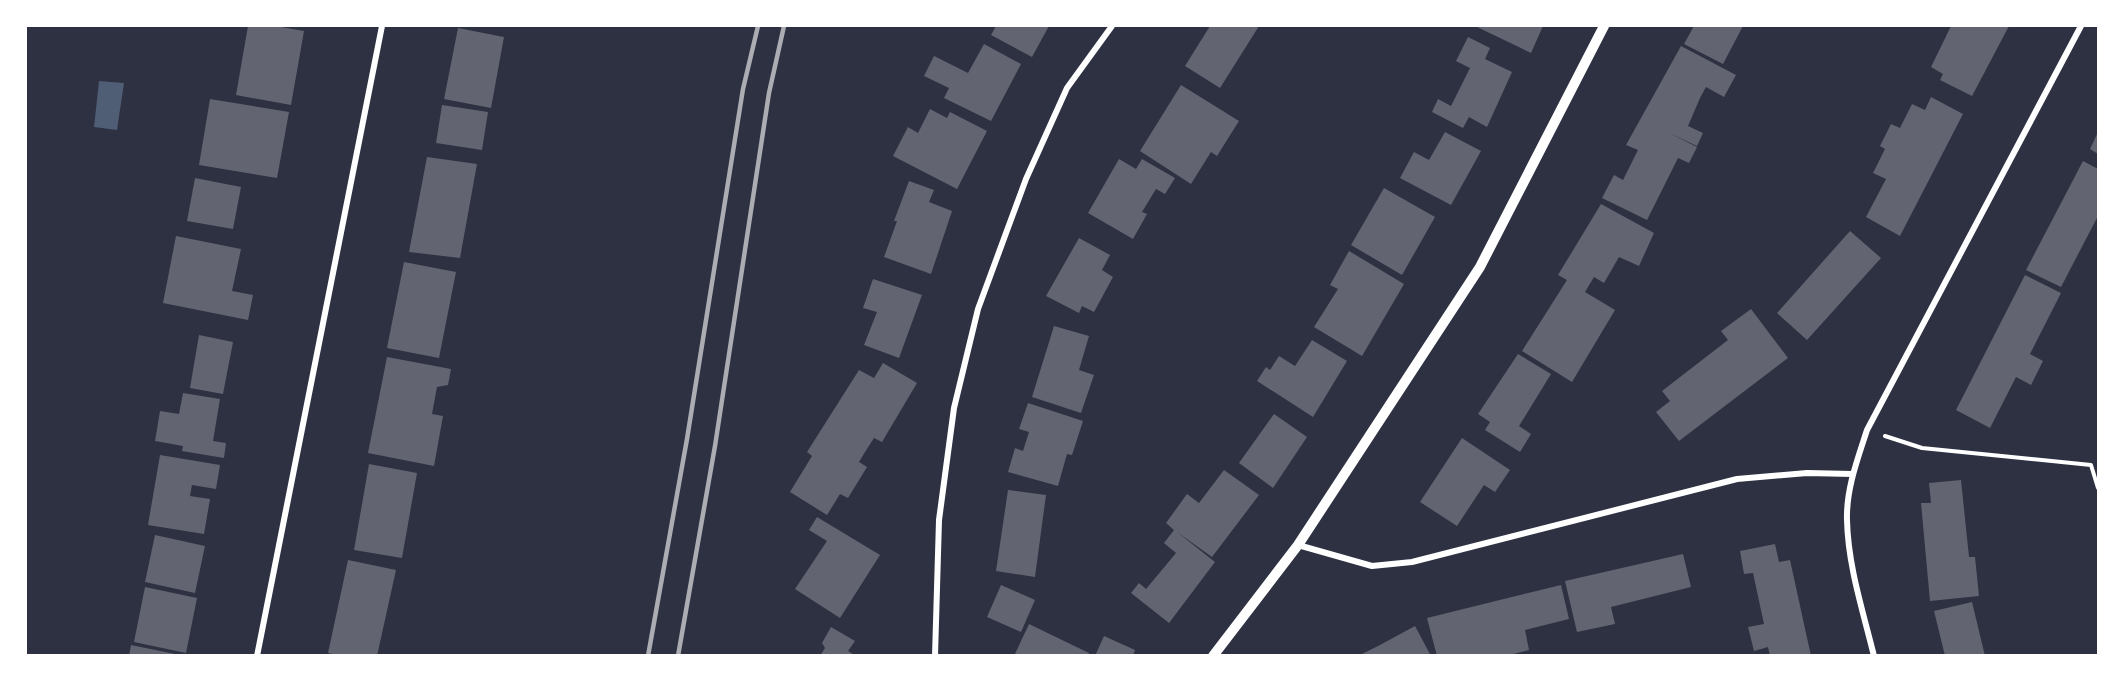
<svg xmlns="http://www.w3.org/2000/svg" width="2124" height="681" viewBox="0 0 2124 681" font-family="Cabin,sans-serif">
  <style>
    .water { fill: #4f5d75 }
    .building { fill: #626471 }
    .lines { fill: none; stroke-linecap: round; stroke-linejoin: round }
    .path { stroke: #fff; stroke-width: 4 }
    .minor { stroke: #fff; stroke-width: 6 }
    .tertiary { stroke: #fff; stroke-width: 10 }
    .rail { stroke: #abadb3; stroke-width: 4.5 }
  </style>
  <rect width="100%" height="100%" fill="#2d3142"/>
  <path class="water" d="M 99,81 L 124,83 L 117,130 L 94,127 Z"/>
  <path class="building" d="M 248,26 L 275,26 L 304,31 L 291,105 L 236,95 Z
    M 996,26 L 1049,26 L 1032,57 L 991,35 Z
    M 1210,26 L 1259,26 L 1220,88 L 1185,66 Z
    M 1475,26 L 1543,26 L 1531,53 Z
    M 1694,26 L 1743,26 L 1723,64 L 1684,44 Z
    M 1951,26 L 2009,26 L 1972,96 L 1940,80 L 1943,74 L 1931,67 Z
    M 458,28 L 504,37 L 491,108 L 444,99 Z
    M 1468,37 L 1490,48 L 1485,59 L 1512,72 L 1487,127 L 1469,117 L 1463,128 L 1432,112 L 1438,99 L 1451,106 L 1470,68 L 1456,61 Z
    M 984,44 L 1021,64 L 991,121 L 944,98 L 949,88 L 924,76 L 934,56 L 968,73 Z
    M 1681,46 L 1736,75 L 1724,97 L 1706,87 L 1700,98 L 1688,126 L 1703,133 L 1697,146 L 1669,133 L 1697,147 L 1689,163 L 1678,158 L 1647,220 L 1602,198 L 1614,175 L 1623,180 L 1638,150 L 1626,145 Z
    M 1181,85 L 1239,121 L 1217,156 L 1211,152 L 1191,184 L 1140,151 Z
    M 1931,97 L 1963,114 L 1900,236 L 1866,217 L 1886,179 L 1873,173 L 1885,149 L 1880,146 L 1891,124 L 1900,128 L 1912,104 L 1925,110 Z
    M 210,99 L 289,112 L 277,178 L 199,165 Z
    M 442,105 L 488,112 L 482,150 L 436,143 Z
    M 930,109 L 947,118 L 950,112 L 987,131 L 957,189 L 893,156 L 908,127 L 918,133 Z
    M 1445,132 L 1481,151 L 1451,205 L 1400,178 L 1414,152 L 1429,160 Z
    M 2098,132 L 2098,154 L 2090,149 Z
    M 427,157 L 477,164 L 460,258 L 409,252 Z
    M 1119,159 L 1136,169 L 1142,159 L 1175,178 L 1165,194 L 1156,189 L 1142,212 L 1147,214 L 1133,239 L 1088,213 Z
    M 2083,161 L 2098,169 L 2098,216 L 2061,287 L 2026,270 Z
    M 195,178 L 241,187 L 233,229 L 187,221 Z
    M 909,181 L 934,190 L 929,202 L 952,211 L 931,274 L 884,257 L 897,221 L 894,221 Z
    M 1384,188 L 1435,217 L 1402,275 L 1351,245 Z
    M 1601,204 L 1654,233 L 1639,266 L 1619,257 L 1604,283 L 1594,277 L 1585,292 L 1615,310 L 1572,382 L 1522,351 L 1567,280 L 1558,275 Z
    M 1850,231 L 1881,258 L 1807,340 L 1777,313 Z
    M 176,236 L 241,249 L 232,291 L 253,295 L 248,320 L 163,303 Z
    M 1079,238 L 1110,255 L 1102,270 L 1113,277 L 1094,312 L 1082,306 L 1079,313 L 1046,296 Z
    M 1349,251 L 1404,284 L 1362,356 L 1314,327 L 1338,289 L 1330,285 Z
    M 404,262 L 456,272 L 439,358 L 387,348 Z
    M 2025,275 L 2061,293 L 2030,354 L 2043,361 L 2031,385 L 2016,377 L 1990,428 L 1956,410 Z
    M 873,279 L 922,295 L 899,358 L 864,345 L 877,312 L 863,308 Z
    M 1751,309 L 1788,358 L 1679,441 L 1656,412 L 1670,401 L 1662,391 L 1728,340 L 1721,331 Z
    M 1054,326 L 1089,336 L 1079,370 L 1094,375 L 1081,413 L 1032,397 Z
    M 199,335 L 233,342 L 223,394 L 190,388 Z
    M 1312,340 L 1347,361 L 1313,417 L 1257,381 L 1266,367 L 1270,370 L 1279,356 L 1295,366 Z
    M 1518,354 L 1551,374 L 1519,426 L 1531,434 L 1520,452 L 1485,430 L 1490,422 L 1478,414 Z
    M 387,357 L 451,369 L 448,385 L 437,387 L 432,414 L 443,416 L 434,466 L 368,453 Z
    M 883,363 L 917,383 L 882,442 L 874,438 L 865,452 L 859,462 L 867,467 L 848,498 L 840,494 L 827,515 L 790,492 L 812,456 L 807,452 L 859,370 L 874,378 Z
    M 183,393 L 220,399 L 213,441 L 226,443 L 224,458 L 182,451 L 183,446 L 155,441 L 160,411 L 179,414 Z
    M 1028,403 L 1083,421 L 1072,455 L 1067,454 L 1058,486 L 1008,472 L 1015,448 L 1023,451 L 1029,432 L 1019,429 Z
    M 1274,414 L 1307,437 L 1273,488 L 1239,463 Z
    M 1462,438 L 1510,470 L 1495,492 L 1484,485 L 1457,526 L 1420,502 Z
    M 160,455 L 220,465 L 216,489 L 192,485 L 190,496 L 210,499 L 204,534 L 148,525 Z
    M 369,464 L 417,473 L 402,558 L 354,550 Z
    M 1224,470 L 1259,495 L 1212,557 L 1177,532 L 1215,562 L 1169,623 L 1131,593 L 1139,583 L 1146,589 L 1176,553 L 1164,543 L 1174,530 L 1166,523 L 1187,494 L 1199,503 Z
    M 1961,480 L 1969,557 L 1975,557 L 1979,596 L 1930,601 L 1921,503 L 1931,503 L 1929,483 Z
    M 1008,490 L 1046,495 L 1035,577 L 996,571 Z
    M 817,517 L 880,555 L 840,618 L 795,589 L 827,541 L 809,530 Z
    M 155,535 L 205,546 L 195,593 L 145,582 Z
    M 1775,544 L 1779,562 L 1790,560 L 1811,656 L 1770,656 L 1768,647 L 1754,651 L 1748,627 L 1764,624 L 1753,573 L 1744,574 L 1740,551 Z
    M 1683,554 L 1691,587 L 1611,607 L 1615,624 L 1577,632 L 1565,581 Z
    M 348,560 L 396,570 L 377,656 L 341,656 L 328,653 Z
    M 1001,585 L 1035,600 L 1021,632 L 987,617 Z
    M 1561,585 L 1569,619 L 1525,630 L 1529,650 L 1506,656 L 1437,656 L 1427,618 Z
    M 145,587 L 197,598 L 186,653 L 134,642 Z
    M 1972,602 L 1985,656 L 1945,656 L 1934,611 Z
    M 1029,624 L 1089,653 L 1089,656 L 1014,656 Z
    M 1415,626 L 1431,656 L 1358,656 L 1380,645 Z
    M 831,627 L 855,641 L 848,651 L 856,656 L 820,656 L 825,648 L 822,643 Z
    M 1104,636 L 1135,650 L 1133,656 L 1095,656 Z
    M 131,645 L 175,654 L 175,656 L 129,656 Z"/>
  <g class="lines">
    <path class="path" d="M 1885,436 L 1922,448 L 2091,465 L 2098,488"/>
    <path class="minor" d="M 1298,545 L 1372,566 L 1412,562 L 1737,479 L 1807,473 L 1853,474
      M 257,656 L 382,26
      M 935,656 L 939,520 L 954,408 L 978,309 L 1026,179 L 1067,88 L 1112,26
      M 1874,656 C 1863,611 1848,566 1847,520 C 1846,489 1858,458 1867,430 L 2081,26"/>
    <path class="tertiary" d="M 1213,656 L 1298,545 L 1480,267 L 1604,26"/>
    <path class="rail" d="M 648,656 L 687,439 L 743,89 L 758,26
      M 678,656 L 715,446 L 769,93 L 784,26"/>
  </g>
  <rect width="2124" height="681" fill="none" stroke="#ffffff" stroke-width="54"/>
</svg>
